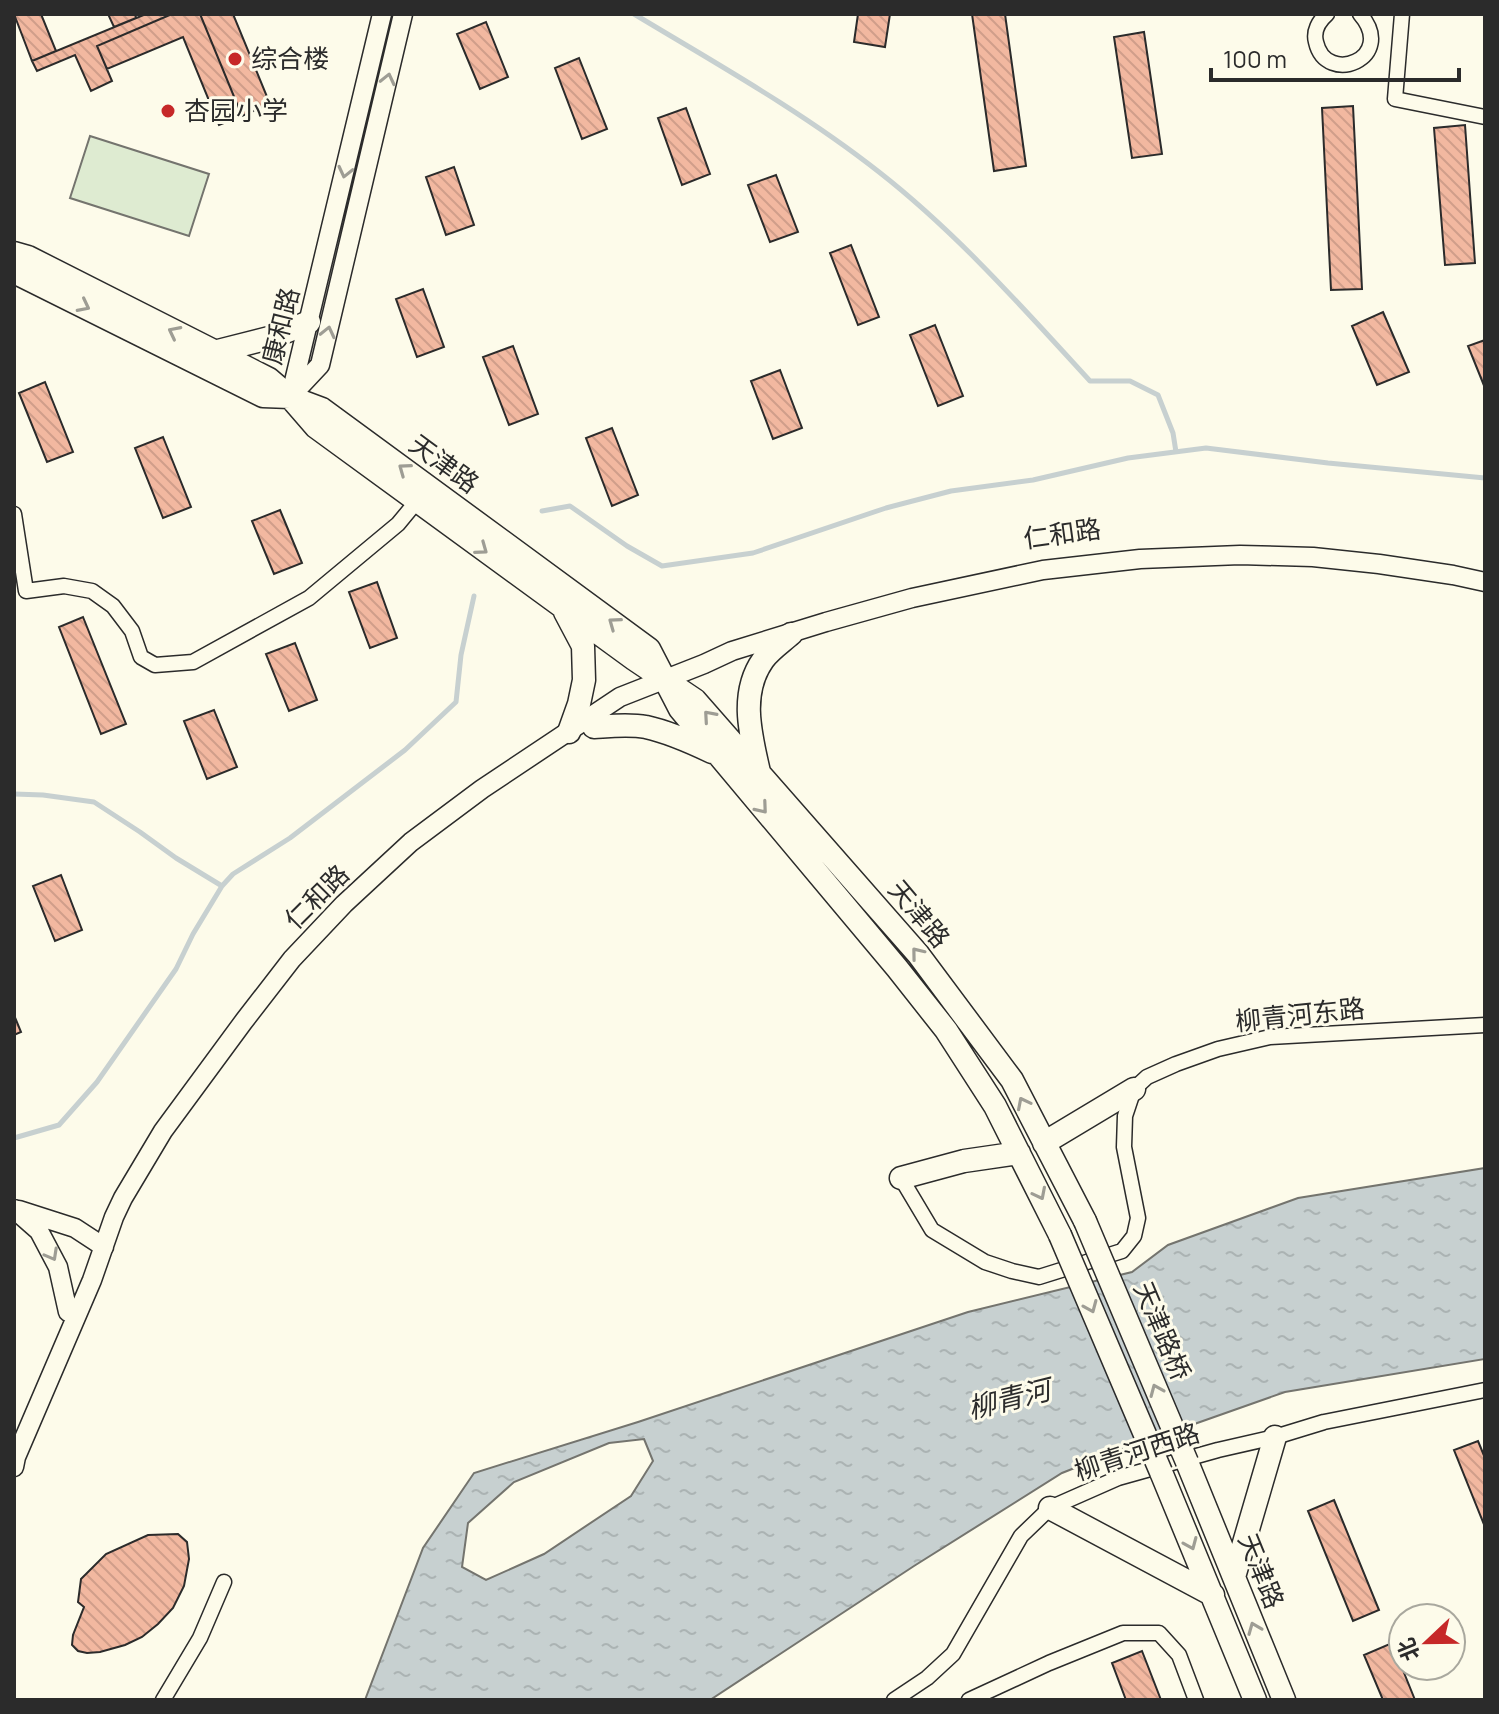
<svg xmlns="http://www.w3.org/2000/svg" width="1499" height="1714" viewBox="0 0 1499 1714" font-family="Manrope,'Noto Sans SC',sans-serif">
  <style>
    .pitch { fill: #deebd1; stroke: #74746e; stroke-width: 2 }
    .water { fill: url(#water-ripples); stroke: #74746e; stroke-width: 2; fill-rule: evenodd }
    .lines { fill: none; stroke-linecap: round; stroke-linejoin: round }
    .stream { stroke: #c7d0d0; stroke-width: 5 }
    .building { fill: url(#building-back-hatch); stroke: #2b2b2b; stroke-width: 2 }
    .minor-casing { stroke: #2b2b2b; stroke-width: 17 }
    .tertiary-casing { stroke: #2b2b2b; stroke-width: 21 }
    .secondary-casing { stroke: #2b2b2b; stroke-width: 25 }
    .minor { stroke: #fdfbea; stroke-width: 14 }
    .tertiary { stroke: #fdfbea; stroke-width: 18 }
    .secondary { stroke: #fdfbea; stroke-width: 22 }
    .secondary-bridge-casing { stroke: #2b2b2b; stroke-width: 25; stroke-linecap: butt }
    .secondary-bridge { stroke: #fdfbea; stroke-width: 22 }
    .oneway { stroke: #9e9d94 }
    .poi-dot { fill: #c62828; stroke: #fdfbea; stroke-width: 3 }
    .labels { text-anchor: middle; stroke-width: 6; stroke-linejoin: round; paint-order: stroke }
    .poi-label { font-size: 26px; fill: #2b2b2b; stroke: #fdfbea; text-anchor: start }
    .street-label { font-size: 26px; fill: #2b2b2b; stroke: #fdfbea }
    .water-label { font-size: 28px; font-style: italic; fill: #2b2b2b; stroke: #fdfbea }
  </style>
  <defs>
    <pattern id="water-ripples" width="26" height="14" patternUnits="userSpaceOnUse" patternTransform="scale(2)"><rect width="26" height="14" fill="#c7d0d0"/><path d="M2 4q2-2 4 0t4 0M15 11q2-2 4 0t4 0" fill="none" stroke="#abb3b3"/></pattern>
    <pattern id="building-back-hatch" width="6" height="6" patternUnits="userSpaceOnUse" patternTransform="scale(2)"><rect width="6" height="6" fill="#f2b8a0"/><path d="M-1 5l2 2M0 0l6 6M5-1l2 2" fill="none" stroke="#d09e8a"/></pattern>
  </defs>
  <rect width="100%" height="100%" fill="#fdfbea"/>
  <path class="pitch" d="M 90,136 L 209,174 L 189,236 L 70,198 Z"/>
  <path class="water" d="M 1485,1168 L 1485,1359 L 1285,1392 L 1115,1452 L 1062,1473 L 914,1566 L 710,1700 L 365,1700 L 423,1548 L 474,1473 L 638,1422 L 968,1312 L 1132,1272 L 1168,1245 L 1298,1198 ZM 644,1439 L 653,1461 L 631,1496 L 544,1554 L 486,1580 L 462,1567 L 468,1523 L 514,1482 L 609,1443 Z"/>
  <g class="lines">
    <path class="stream" d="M 634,14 C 717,64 803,112 879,172 C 957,233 1023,308 1090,381 L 1130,381 L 1158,395 L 1173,433 L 1176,452
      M 542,511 L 570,506 L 627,546 L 662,566 L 753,553 L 886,508 L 951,491 L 1033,480 L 1128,458 L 1206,448 L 1328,463 L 1485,478
      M 14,794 L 43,795 L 94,802 L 140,832 L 176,858 L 222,886
      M 14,1138 L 59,1125 L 97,1082 L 176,969 L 193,934 L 222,886 L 233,874 L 290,838 L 405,750 L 456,702 L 461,655 L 474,596"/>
  </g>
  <path class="building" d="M 14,14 L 41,14 L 56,51 L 32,61 Z
    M 108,14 L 135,14 L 136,18 L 114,27 Z
    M 146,14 L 172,14 L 97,46 L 112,81 L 91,91 L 75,55 L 37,71 L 32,61 Z
    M 172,14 L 200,14 L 242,116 L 219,125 L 183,37 L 107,69 L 97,46 Z
    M 200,14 L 233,14 L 270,104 L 242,116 Z
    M 858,14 L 890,14 L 885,47 L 854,42 Z
    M 972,14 L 1005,14 L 1026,166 L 994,171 Z
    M 486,22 L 508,77 L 480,89 L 457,34 Z
    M 1144,32 L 1162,154 L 1132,158 L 1114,37 Z
    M 579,58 L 607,129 L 582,139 L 555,68 Z
    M 1353,106 L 1362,289 L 1331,290 L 1322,108 Z
    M 686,108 L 710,174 L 682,185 L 658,118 Z
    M 1465,125 L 1475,263 L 1445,265 L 1434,128 Z
    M 454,167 L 474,225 L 446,235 L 426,177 Z
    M 776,175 L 798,232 L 770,242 L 748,185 Z
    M 851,245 L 879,317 L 858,325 L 830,253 Z
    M 423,289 L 444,347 L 417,357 L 396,299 Z
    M 1383,312 L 1409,372 L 1377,385 L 1352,326 Z
    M 935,325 L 963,396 L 938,406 L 910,335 Z
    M 1485,340 L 1485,388 L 1468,346 Z
    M 513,346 L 538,414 L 509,425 L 483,357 Z
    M 780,370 L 802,428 L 773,439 L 751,381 Z
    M 45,382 L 73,452 L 47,462 L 19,393 Z
    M 612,428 L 638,495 L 612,506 L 586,438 Z
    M 163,437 L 191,507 L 163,518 L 135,448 Z
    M 280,510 L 302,563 L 274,574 L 252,521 Z
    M 377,582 L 397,638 L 370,648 L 349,592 Z
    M 83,617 L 126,724 L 101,734 L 59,627 Z
    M 295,643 L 317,700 L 289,711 L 266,654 Z
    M 214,710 L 237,767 L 207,779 L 184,721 Z
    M 61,875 L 82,930 L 55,941 L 33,886 Z
    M 14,1015 L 21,1032 L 14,1035 Z
    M 1478,1441 L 1485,1458 L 1485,1527 L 1454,1450 Z
    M 1334,1500 L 1379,1610 L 1353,1621 L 1308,1511 Z
    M 178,1534 L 187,1542 L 189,1559 L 184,1586 L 173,1608 L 158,1624 L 142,1637 L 125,1645 L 100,1652 L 87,1653 L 78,1651 L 72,1645 L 73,1635 L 84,1607 L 78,1602 L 81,1579 L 106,1554 L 148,1535 Z
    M 1392,1643 L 1415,1700 L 1383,1700 L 1364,1655 Z
    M 1142,1651 L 1161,1700 L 1126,1700 L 1112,1663 Z"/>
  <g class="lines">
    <defs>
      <path id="minor" d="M 1327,14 C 1319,21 1313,31 1316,42 C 1326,87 1398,58 1360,14
        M 1402,14 L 1395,99 L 1485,117
        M 14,514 L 26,591 L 64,586 L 92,591 L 113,606 L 132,631 L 141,657 L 155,665 L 193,662 L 309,598 L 398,524 L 417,501
        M 901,1178 L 932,1230 L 985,1262 L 1012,1271 L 1039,1277 L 1122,1251 L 1134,1236 L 1138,1218 L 1124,1147 L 1125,1116 L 1134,1089 L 1147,1077 L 1176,1064 L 1218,1049 L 1270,1037 L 1485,1025
        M 163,1700 L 200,1638 L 224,1582
        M 894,1700 L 927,1678 L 953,1654 L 1021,1536 L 1050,1508 L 1118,1478 L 1218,1450 L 1275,1437 L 1324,1422 L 1485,1390
        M 969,1700 L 1049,1663 L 1123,1633 L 1159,1633 L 1179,1655 L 1196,1700"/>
      <path id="tertiary" d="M 291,394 L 382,14
        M 290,397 L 320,365 L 403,14
        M 14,1209 L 39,1231 L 58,1267 L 68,1312
        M 19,1210 L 75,1228 L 104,1247
        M 14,1467 L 16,1457 L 92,1280 L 114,1217 L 123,1198 L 163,1131 L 244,1021 L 292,959 L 344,904 L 411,842 L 482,789 L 620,697 L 704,664 L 732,651 L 826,622 L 912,598 L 1043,570 L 1140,559 L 1240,555 L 1313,557 L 1379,564 L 1453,575 L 1485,582"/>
      <path id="secondary" d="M 14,253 L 28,257 L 269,379 L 290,397 L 316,427 L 634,659 L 695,700 L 918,954 L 1012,1080 L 1085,1221
        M 14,272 L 263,396 L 290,397 L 322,409 L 649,649 L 680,709 L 897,968 L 946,1030 L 995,1106 L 1060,1235
        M 214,352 L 273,337 L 309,322
        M 565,612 L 583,646 L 584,680 L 579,704 L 569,732
        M 594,727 C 611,726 629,724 646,727 C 669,732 691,742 712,752
        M 759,772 C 751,736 739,694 763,660 C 769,651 782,642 791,634
        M 1044,1143 L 1134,1089
        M 901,1178 L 964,1161 L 1019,1153
        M 1187,1462 L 1284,1700
        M 1161,1472 L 1255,1700
        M 1050,1508 L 1213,1595
        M 1234,1577 L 1275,1437"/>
    </defs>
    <use href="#minor" class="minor-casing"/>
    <use href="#tertiary" class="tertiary-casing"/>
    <use href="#secondary" class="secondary-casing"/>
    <use href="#minor" class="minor"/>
    <use href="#tertiary" class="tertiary"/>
    <use href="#secondary" class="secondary"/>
    <defs>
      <path id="secondary-bridge" d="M 1085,1221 L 1187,1462
        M 1060,1235 L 1161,1472"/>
    </defs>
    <use href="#secondary-bridge" class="secondary-bridge-casing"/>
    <use href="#secondary-bridge" class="secondary-bridge"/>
  </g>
  <defs><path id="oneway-chevron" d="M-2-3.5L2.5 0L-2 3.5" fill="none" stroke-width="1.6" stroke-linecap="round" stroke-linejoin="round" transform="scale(2)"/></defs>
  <g class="oneway">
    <use href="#oneway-chevron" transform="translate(388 79) rotate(-77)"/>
    <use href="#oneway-chevron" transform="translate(345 172) rotate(103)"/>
    <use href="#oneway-chevron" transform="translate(84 306) rotate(27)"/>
    <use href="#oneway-chevron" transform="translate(174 332) rotate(-153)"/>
    <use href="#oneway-chevron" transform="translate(328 332) rotate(-77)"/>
    <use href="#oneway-chevron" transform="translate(404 469) rotate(-144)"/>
    <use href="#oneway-chevron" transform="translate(482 549) rotate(36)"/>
    <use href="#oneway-chevron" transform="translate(614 623) rotate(-144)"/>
    <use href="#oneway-chevron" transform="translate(709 716) rotate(-131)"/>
    <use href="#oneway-chevron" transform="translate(762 808) rotate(50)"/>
    <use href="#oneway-chevron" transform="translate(917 953) rotate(-129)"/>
    <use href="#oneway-chevron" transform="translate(1023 1103) rotate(-117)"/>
    <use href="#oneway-chevron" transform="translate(1040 1194) rotate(63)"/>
    <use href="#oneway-chevron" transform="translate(52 1255) rotate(61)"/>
    <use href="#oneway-chevron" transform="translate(1091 1307) rotate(67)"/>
    <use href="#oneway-chevron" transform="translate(1156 1390) rotate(-113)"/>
    <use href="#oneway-chevron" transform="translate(1191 1544) rotate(67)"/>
    <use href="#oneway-chevron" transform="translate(1254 1628) rotate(-112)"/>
  </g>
  <g class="poi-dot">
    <circle cx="235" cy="59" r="8"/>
    <circle cx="168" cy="111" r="8"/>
  </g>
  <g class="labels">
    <g class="poi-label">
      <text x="251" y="68">综合楼</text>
      <text x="184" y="120">杏园小学</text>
    </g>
    <g class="street-label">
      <text transform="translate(281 326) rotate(-76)" y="9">康和路</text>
      <text transform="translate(444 464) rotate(36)" y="9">天津路</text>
      <text transform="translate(1062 534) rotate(-8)" y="9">仁和路</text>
      <text transform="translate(317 897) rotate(-45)" y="9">仁和路</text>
      <text transform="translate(919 914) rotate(50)" y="9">天津路</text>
      <text transform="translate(1300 1015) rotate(-6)" y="9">柳青河东路</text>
      <text transform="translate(1162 1331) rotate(67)" y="9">天津路桥</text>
      <text transform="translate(1137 1452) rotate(-18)" y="9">柳青河西路</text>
      <text transform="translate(1261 1571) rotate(68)" y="9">天津路</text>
    </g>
    <g class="water-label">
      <text transform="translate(1009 1399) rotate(-14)" y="10">柳青河</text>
    </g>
  </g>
  <rect width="1499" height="1714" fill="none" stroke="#2b2b2b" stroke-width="32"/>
  <g transform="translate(1427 1642) rotate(248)"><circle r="38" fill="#fdfbea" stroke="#a9a89e" stroke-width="2"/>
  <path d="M0-6L14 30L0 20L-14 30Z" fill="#c62828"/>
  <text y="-12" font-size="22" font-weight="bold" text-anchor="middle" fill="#2b2b2b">北</text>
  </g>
  <path d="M1211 68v12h248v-12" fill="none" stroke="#2b2b2b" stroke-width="4"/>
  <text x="1223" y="68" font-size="24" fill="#2b2b2b" stroke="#fdfbea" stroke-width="6" paint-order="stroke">100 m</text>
</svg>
